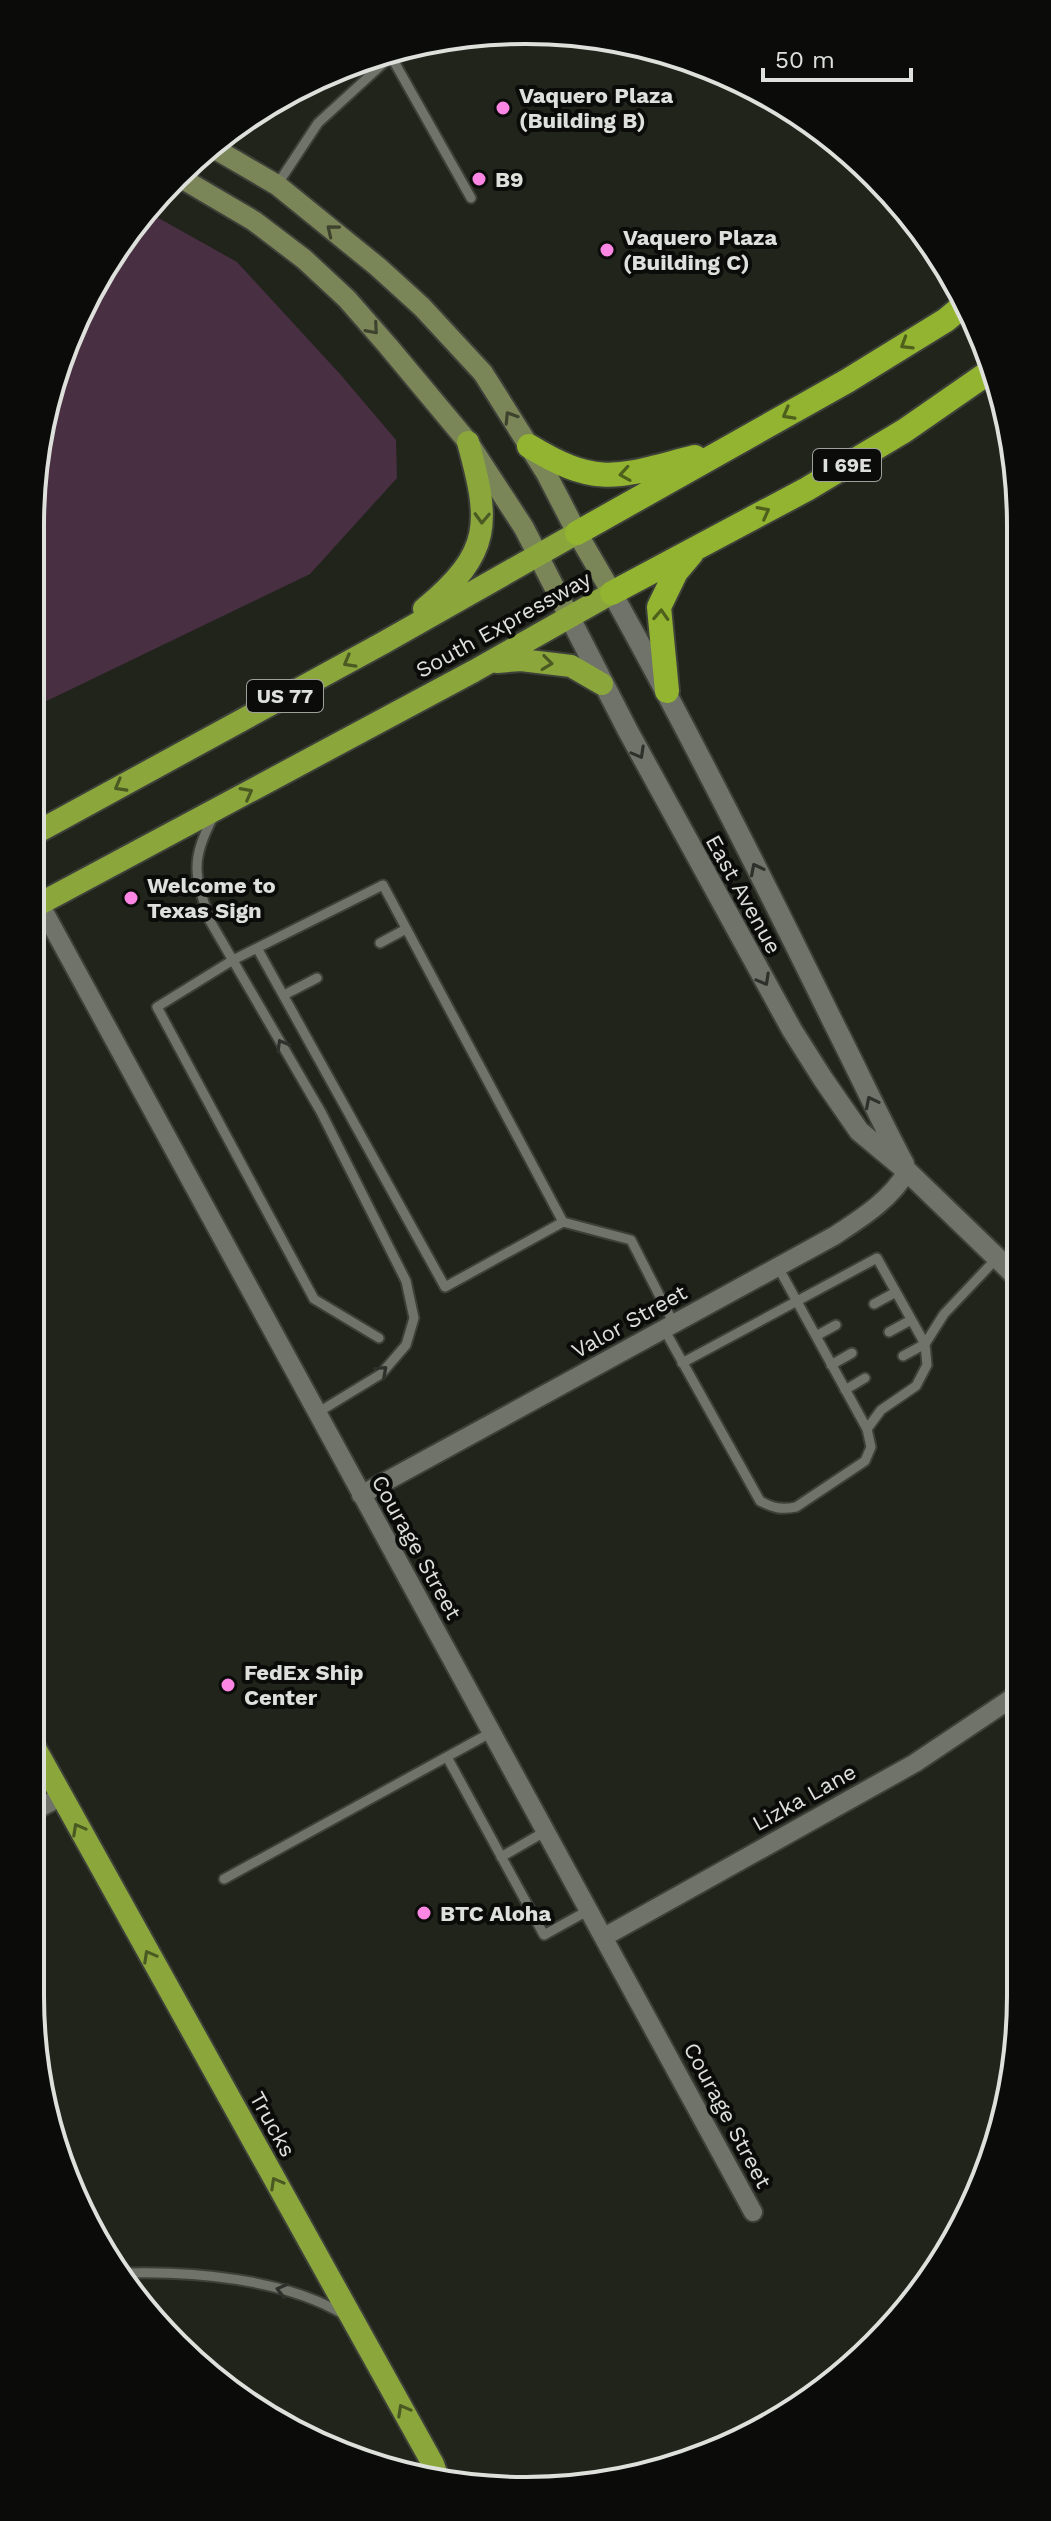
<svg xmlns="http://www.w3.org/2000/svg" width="1051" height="2521" viewBox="0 0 1051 2521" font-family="'Work Sans',sans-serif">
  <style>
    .green { fill: #482f42 }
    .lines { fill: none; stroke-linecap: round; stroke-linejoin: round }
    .service-casing { stroke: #3d4039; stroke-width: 13 }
    .minor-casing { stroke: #3d4039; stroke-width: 22 }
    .tertiary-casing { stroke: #3d4039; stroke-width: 24 }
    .secondary-casing { stroke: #3d4039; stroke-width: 24 }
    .trunk-casing { stroke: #3d4039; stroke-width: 26 }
    .motorway-casing { stroke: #3d4039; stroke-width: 28 }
    .service { stroke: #6f7369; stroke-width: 9 }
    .minor { stroke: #6f7369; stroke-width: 18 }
    .tertiary { stroke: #6f7369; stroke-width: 20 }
    .secondary { stroke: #7a8658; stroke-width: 20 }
    .trunk { stroke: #8ba73c; stroke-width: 22 }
    .motorway { stroke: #92b430; stroke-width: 24 }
    .oneway { stroke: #3d432d }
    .oneway2 { stroke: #4e601c }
    .oneway3 { stroke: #4b5a22 }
    .oneway4 { stroke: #2e302b }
    .poi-dot { fill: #fc86e3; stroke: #0b0c09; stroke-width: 3 }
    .labels { text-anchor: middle; stroke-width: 8; stroke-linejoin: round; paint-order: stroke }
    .shield { fill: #0b0c09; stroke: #9fa09c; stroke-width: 2 }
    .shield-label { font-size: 20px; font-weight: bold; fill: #dee0db }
    .poi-label { font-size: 22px; font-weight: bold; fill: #dee0db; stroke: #0b0c09; text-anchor: start }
    .street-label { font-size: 22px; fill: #dee0db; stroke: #0b0c09 }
    .rim { fill: none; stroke: #dee0db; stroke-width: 4 }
  </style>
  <rect width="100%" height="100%" fill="#21241b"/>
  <path class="green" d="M 146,211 L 237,262 L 340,374 L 396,440 L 397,478 L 310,574 L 30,709 L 30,526 L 56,367 Z"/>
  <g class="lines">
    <defs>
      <path id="service" d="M 392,58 L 471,198
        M 277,185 L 318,123 L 388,59
        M 214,815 C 190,862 194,873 210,921 L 321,1112 L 406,1281 L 414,1318 L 406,1345 L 381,1374 L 317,1413
        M 380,943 L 406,929
        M 257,948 L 445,1287 L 563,1222
        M 284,995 L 317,978
        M 778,1267 L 867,1429
        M 874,1304 L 896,1292
        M 664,1329 L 760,1501 C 773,1508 781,1510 796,1507 L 865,1461 L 871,1447 L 867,1429 L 881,1410 L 916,1386 L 927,1365 L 925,1344 L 944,1314 L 997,1258
        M 889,1332 L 911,1320
        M 816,1336 L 836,1325
        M 379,1338 L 314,1299 L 157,1007 L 233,960 L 383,885 L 563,1222 L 631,1240 L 674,1324
        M 682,1363 L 877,1258 L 925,1344 L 903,1356
        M 831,1365 L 852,1353
        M 845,1390 L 865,1378
        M 447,1757 L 544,1935 L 589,1910
        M 501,1857 L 546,1831
        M 224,1879 L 492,1732
        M 125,2273 C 193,2271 284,2279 343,2314"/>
      <path id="minor" d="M 40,904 L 753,2212
        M 361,1495 L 834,1236 C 860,1219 892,1199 907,1171
        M 30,1813 L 60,1797
        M 604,1937 L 915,1763 L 1012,1698 L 1020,1689"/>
      <path id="tertiary" d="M 612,593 C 690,733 762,877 833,1022 C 857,1069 879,1117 904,1164
        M 570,618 L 628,731 L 792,1030 L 823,1079 L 859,1131 L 907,1171 L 1019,1279"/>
      <path id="secondary" d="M 217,150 L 277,185 L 378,267 L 422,307 L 483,373 L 546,473 L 577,533 L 612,593
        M 181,178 L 254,221 L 304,259 L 347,299 L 388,346 L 468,442 L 524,528 L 570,618"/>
      <path id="trunk" d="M 424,609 C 493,552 490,522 468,442
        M 497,662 L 521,660 L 571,666 L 602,684
        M 30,836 L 383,643 L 577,533
        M 30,909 L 474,671 L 612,593
        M 30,1739 L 433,2464 L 438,2479"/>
      <path id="motorway" d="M 529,446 C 599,489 620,476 695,457
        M 577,533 L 847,381 L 946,320 L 964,305
        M 612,593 L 807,489 L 904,431 L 992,370
        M 667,691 L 659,607 L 676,572 L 692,553"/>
    </defs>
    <use href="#service" class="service-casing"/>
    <use href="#minor" class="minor-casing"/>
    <use href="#tertiary" class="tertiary-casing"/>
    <use href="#secondary" class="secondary-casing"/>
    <use href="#trunk" class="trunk-casing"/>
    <use href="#motorway" class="motorway-casing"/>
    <use href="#service" class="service"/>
    <use href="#minor" class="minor"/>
    <use href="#tertiary" class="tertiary"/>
    <use href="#secondary" class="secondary"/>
    <use href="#trunk" class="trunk"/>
    <use href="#motorway" class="motorway"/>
  </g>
  <defs><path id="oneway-chevron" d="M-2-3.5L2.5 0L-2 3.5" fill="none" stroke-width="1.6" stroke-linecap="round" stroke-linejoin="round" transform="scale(2)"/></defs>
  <g class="oneway">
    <use href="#oneway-chevron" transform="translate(332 230) rotate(-141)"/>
    <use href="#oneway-chevron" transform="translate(373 329) rotate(49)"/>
    <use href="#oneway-chevron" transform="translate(510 417) rotate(-122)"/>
  </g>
  <g class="oneway2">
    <use href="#oneway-chevron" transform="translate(906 344) rotate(148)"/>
    <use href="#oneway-chevron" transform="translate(788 414) rotate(151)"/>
    <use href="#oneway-chevron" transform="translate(625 474) rotate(171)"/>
    <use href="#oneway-chevron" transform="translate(764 512) rotate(-28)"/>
    <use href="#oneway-chevron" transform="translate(661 615) rotate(-87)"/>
  </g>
  <g class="oneway3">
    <use href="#oneway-chevron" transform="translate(482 518) rotate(92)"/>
    <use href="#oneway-chevron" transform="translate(349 662) rotate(151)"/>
    <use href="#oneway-chevron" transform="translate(547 663) rotate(7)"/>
    <use href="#oneway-chevron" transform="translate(120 786) rotate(151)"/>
    <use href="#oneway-chevron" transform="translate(247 793) rotate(-28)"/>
    <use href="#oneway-chevron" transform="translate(78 1829) rotate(-119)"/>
    <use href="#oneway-chevron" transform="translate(149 1956) rotate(-119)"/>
    <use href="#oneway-chevron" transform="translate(276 2183) rotate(-119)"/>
    <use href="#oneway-chevron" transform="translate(403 2410) rotate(-119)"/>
  </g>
  <g class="oneway4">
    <use href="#oneway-chevron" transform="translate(639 753) rotate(61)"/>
    <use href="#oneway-chevron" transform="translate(756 869) rotate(-117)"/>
    <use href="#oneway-chevron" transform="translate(764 980) rotate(61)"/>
    <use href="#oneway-chevron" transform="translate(282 1045) rotate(-120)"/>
    <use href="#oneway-chevron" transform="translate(871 1102) rotate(-117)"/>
    <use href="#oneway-chevron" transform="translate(382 1371) rotate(-42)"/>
    <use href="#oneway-chevron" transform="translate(282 2290) rotate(-166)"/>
  </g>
  <g class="poi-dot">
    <circle cx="503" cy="108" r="8"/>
    <circle cx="479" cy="179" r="8"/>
    <circle cx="607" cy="250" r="8"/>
    <circle cx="131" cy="898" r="8"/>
    <circle cx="228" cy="1685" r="8"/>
    <circle cx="424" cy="1913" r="8"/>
  </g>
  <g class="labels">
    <g class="shield">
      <rect x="813" y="449" width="68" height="32" rx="6"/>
      <rect x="247" y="680" width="76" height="32" rx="6"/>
    </g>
    <g class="shield-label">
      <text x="847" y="472">I 69E</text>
      <text x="285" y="703">US 77</text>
    </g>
    <g class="poi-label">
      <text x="519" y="103">Vaquero Plaza<tspan x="519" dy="25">(Building B)</tspan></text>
      <text x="495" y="187">B9</text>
      <text x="623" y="245">Vaquero Plaza<tspan x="623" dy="25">(Building C)</tspan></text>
      <text x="147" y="893">Welcome to<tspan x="147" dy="25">Texas Sign</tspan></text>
      <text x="244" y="1680">FedEx Ship<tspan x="244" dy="25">Center</tspan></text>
      <text x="440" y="1921">BTC Aloha</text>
    </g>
    <g class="street-label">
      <text transform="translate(503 624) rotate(-29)" y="8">South Expressway</text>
      <text transform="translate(744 894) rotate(61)" y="8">East Avenue</text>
      <text transform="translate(629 1321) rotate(-29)" y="8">Valor Street</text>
      <text transform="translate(417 1547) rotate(61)" y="8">Courage Street</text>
      <text transform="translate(804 1797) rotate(-29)" y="8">Lizka Lane</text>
      <text transform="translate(728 2115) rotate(62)" y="8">Courage Street</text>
      <text transform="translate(273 2124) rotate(61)" y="8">Trucks</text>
    </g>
  </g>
  <path d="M0 0H1051V2521H0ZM525 44H526A481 481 0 0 1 1007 525V1996A481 481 0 0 1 526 2477H525A481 481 0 0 1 44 1996V525A481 481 0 0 1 525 44Z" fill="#0b0c09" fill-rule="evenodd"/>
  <path class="rim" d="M525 44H526A481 481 0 0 1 1007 525V1996A481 481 0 0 1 526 2477H525A481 481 0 0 1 44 1996V525A481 481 0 0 1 525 44Z"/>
  <path d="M763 68v12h148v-12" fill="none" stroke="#dee0db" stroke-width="4"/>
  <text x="775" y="68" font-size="24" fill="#dee0db" stroke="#0b0c09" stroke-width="6" paint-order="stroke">50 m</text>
</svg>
